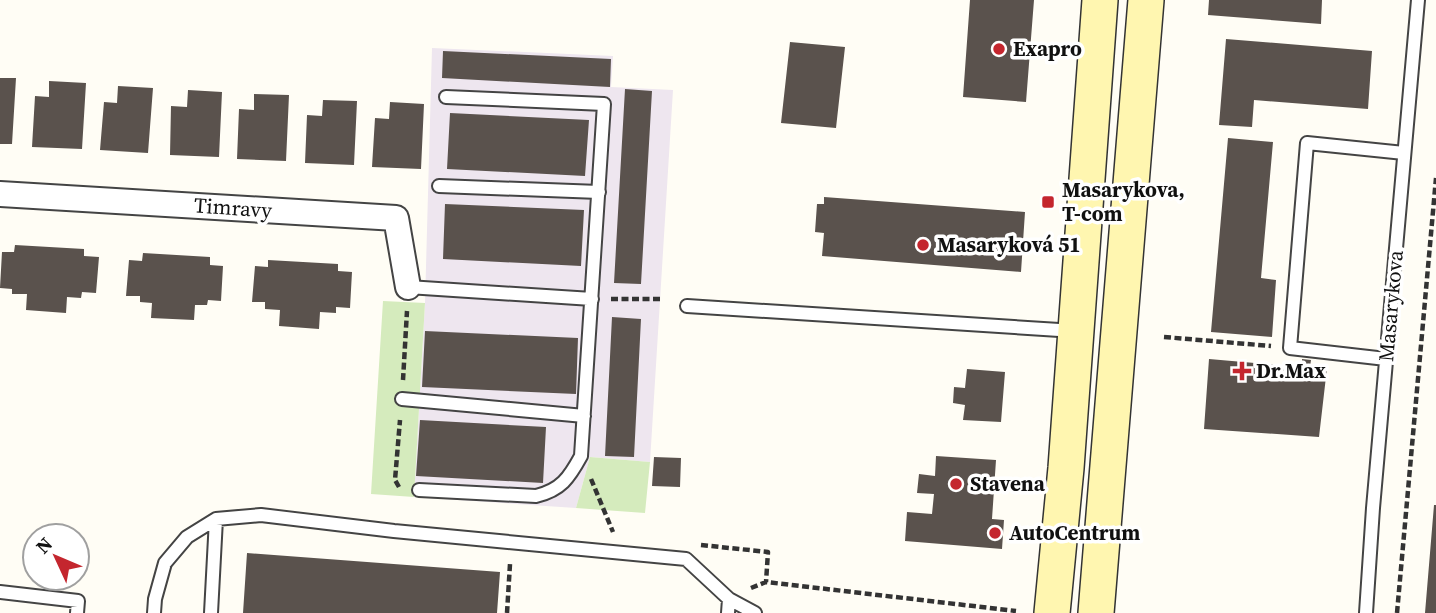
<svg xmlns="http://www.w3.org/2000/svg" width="1436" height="613" viewBox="0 0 1436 613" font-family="'Source Serif 4',serif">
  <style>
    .industrial { fill: #eee6ef }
    .green { fill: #d5ebbd }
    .building { fill: #5a524d }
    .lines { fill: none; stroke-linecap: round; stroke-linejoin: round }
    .service-casing { stroke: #444; stroke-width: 16 }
    .minor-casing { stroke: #444; stroke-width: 28 }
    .secondary-casing { stroke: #333; stroke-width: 38 }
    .path { stroke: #333; stroke-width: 4.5; stroke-dasharray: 7 3.5; stroke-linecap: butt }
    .service { stroke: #fff; stroke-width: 12 }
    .minor { stroke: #fff; stroke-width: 24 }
    .secondary { stroke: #fff6b0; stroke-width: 35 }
    .poi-dot { fill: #c4262e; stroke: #fff; stroke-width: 2.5 }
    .labels { text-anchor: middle; stroke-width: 7; stroke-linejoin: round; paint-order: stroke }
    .poi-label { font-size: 21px; font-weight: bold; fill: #111; stroke: #fff; text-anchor: start }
    .street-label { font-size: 21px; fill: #111; stroke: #fff }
  </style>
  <rect width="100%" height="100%" fill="#fffdf5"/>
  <path class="industrial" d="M 432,48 L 613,56 L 611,87 L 673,90 L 650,462 L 590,457 L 576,508 L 414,497 L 425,303 Z"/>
  <path class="green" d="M 383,301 L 425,303 L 414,497 L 371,494 Z
    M 590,457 L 650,462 L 645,513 L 576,508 Z"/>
  <path class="building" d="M 970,0 L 1034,0 L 1026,102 L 963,97 Z
    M 1209,0 L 1322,0 L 1321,24 L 1208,15 Z
    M 1226,39 L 1372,51 L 1368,109 L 1254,100 L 1252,127 L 1219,125 Z
    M 790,42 L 845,47 L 836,128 L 781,123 Z
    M 443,51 L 611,59 L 610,87 L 442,78 Z
    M 0,78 L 16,78 L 12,144 L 0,144 Z
    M 49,81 L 86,83 L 82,149 L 32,147 L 35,96 L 49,97 Z
    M 118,86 L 153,88 L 148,153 L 100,150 L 104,102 L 117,103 Z
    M 625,89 L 652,91 L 641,284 L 614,283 Z
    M 188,90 L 222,92 L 219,157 L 170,155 L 171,106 L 187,107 Z
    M 254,94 L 289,95 L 286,161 L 237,159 L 239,109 L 254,110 Z
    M 323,100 L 357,101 L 354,165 L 305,163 L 307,115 L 322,116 Z
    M 390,102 L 424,104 L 421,169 L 372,167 L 375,118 L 389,119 Z
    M 450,113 L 589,120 L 585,176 L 447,169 Z
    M 1228,138 L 1273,142 L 1261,278 L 1276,280 L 1272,337 L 1211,332 Z
    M 824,197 L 1025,212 L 1021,272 L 822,256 L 824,233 L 815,232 L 817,204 L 824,204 Z
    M 445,204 L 584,210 L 581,266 L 443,259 Z
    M 15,245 L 84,249 L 84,256 L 99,257 L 96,293 L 82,292 L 81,298 L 67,297 L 66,313 L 26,310 L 27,294 L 12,294 L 12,289 L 0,288 L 2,252 L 14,252 Z
    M 143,253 L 210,257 L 210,265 L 223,266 L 221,301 L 208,300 L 207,305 L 195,305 L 194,320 L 151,318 L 152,303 L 140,302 L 140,296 L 126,296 L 129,260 L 142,261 Z
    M 268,260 L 338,264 L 338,271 L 352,272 L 350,308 L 336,307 L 336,313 L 320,312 L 319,329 L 279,326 L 280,310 L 265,309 L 265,302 L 252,302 L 255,266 L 268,267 Z
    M 612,317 L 641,319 L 634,457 L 605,456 Z
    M 425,331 L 578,338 L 576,394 L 422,387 Z
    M 1209,359 L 1302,367 L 1302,359 L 1311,360 L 1310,367 L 1327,368 L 1319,437 L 1204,429 Z
    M 967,369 L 1005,372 L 1001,422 L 963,420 L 965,405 L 953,403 L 954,387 L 965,388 Z
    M 420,420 L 546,427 L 543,483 L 416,476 Z
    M 936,456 L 996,460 L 992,519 L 1004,520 L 1002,549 L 905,541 L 907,512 L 932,514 L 934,494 L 917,493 L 919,474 L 935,476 Z
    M 654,457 L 681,458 L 680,487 L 652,486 Z
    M 1434,505 L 1436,505 L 1436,613 L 1425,613 Z
    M 247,553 L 500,572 L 497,613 L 243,613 Z"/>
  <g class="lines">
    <defs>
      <path id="service" d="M 439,186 L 599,192
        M 408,287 L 592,299
        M 687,306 L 1075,331
        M 1386,359 L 1290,348 L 1307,143 L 1404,153
        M 402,399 L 584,416
        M 419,490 L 536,496 C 561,490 569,478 581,456 L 604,104 L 446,97
        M 0,592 L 78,601 L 77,613
        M 154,613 L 155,599 L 165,563 L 187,537 L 216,519 L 261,515 L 394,531 L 686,559 L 729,599 L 755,613
        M 211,613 L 216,519
        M 728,613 L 729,599
        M 1366,613 L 1373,508 L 1418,0"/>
      <path id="minor" d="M 0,194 L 396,218 L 408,287"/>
      <path id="secondary" d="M 1052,613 L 1066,468 L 1100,0
        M 1096,613 L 1146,0"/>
    </defs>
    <use href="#service" class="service-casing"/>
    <use href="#minor" class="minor-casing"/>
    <use href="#secondary" class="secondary-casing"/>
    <path class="path" d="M 611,299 L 661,299
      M 1164,337 L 1271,346
      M 403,380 L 407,311
      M 591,479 L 613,532
      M 399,487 L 395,480 L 400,420
      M 701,545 L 768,552 L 766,582
      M 751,588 L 766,582 L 1016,611
      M 507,613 L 510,564
      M 1397,613 L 1436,178"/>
    <use href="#service" class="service"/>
    <use href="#minor" class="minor"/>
    <use href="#secondary" class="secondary"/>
  </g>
  <g class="poi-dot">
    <circle cx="999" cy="49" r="7"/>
    <rect x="1041" y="195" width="14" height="14" rx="3.5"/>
    <circle cx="923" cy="245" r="7"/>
    <path d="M1238.5 360.5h7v7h7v7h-7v7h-7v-7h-7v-7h7z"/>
    <circle cx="956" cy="484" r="7"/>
    <circle cx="995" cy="533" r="7"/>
  </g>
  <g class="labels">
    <g class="poi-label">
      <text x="1013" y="56">Exapro</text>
      <text x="1062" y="197">Masarykova,<tspan x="1062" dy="24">T-com</tspan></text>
      <text x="937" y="252">Masaryková 51</text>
      <text x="1256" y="378">Dr.Max</text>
      <text x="970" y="491">Stavena</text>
      <text x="1009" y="540">AutoCentrum</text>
    </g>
    <g class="street-label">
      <text transform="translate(233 208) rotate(4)" y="7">Timravy</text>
      <text transform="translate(1391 306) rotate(-85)" y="7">Masarykova</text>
    </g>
  </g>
  <g transform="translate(56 557) rotate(314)"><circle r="33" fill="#ffffff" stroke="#a0a0a0" stroke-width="2"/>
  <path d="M0-5L12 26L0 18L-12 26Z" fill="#c4262e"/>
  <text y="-10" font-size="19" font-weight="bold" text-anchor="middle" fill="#111111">N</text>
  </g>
</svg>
